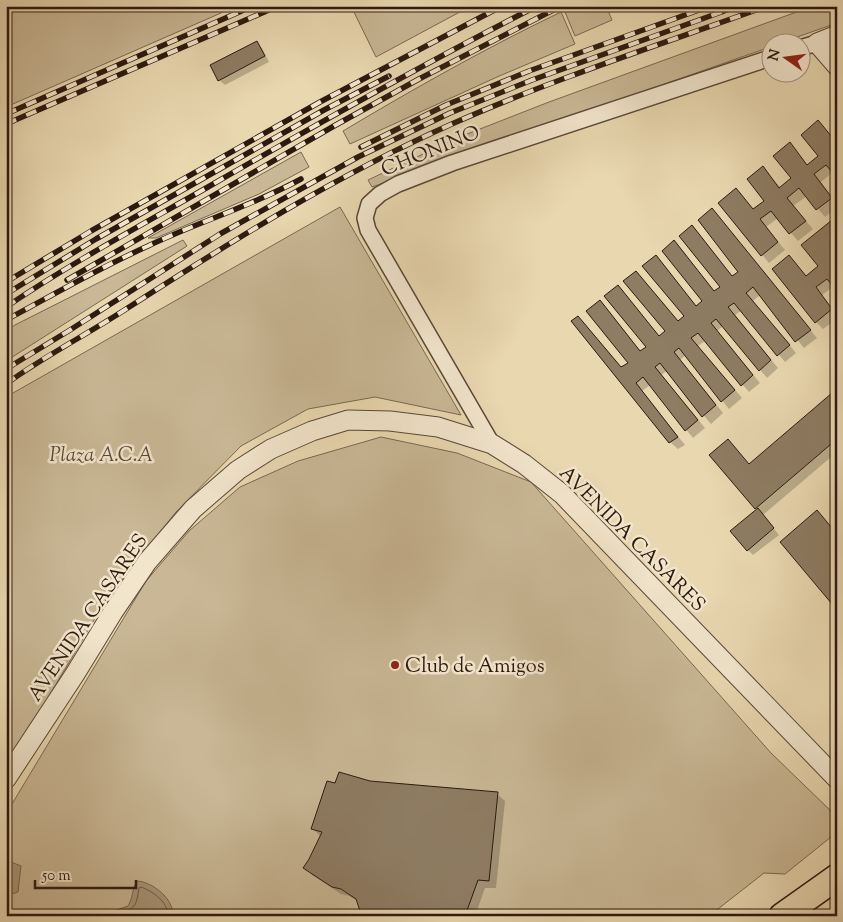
<svg xmlns="http://www.w3.org/2000/svg" width="843" height="922" viewBox="0 0 843 922" font-family="'Sorts Mill Goudy',serif">
  <style>
    .green { fill: #c9b795; stroke: #7a6852 }
    .water { fill: #a99679; stroke: #77644f }
    .shadow { fill: #0003 }
    .lines { fill: none; stroke-linecap: round; stroke-linejoin: round }
    .shore { stroke: #6a5844; stroke-width: 1 }
    .building { fill: #8e7c63; stroke: #2c190f }
    .minor-casing { stroke: #5b4837; stroke-width: 18 }
    .tertiary-casing { stroke: #5b4837; stroke-width: 21 }
    .primary-casing { stroke: #2c190f; stroke-width: 28 }
    .minor { stroke: #f1e5cc; stroke-width: 15 }
    .tertiary { stroke: #f1e5cc; stroke-width: 19 }
    .primary { stroke: #e9d7b0; stroke-width: 25 }
    .rail-casing { stroke: #2c190f; stroke-width: 5.5 }
    .rail { stroke: #f1e5cc; stroke-width: 4; stroke-dasharray: 11; stroke-linecap: butt }
    .poi-dot { fill: #8f2418; stroke: #f1e5cc; stroke-width: 2 }
    .labels { text-anchor: middle; stroke-width: 5; stroke-linejoin: round; paint-order: stroke }
    .street-label { font-size: 20px; fill: #2c190f; stroke: #f1e5cc }
    .park-label { font-size: 20px; font-style: italic; fill: #5b4837; stroke: #f1e5cc }
    .poi-label { font-size: 20px; fill: #2c190f; stroke: #f1e5cc; text-anchor: start }
  </style>
  <rect width="100%" height="100%" fill="#e9d7b0"/>
  <filter id="stains"><feTurbulence type="fractalNoise" baseFrequency=".004" numOctaves="4"/><feColorMatrix values="0 0 0 0 .2 0 0 0 0 .09 0 0 0 0 .02 0 0 0 .5 -.17"/></filter>
  <radialGradient id="worn" r=".72"><stop offset=".6" stop-color="#630" stop-opacity="0"/><stop offset="1" stop-color="#630" stop-opacity=".3"/></radialGradient>
  <path class="green" d="M 6,6 L 237,6 L 6,107 Z
    M 351,6 L 471,6 L 376,57 Z
    M 579,6 L 606,6 L 612,20 L 575,36 L 565,12 Z
    M 813,6 L 837,6 L 837,23 L 783,42 L 770,42 L 770,47 L 372,187 L 368,180 L 457,138 L 549,102 Z
    M 561,12 L 575,44 L 497,77 L 350,144 L 343,131 C 415,88 486,48 561,12 Z
    M 301,152 L 309,167 L 259,194 L 156,238 L 148,238 Z
    M 340,207 L 461,415 L 375,397 L 308,409 L 241,446 L 176,512 L 107,598 L 6,769 L 6,397 Z
    M 183,240 L 187,246 L 6,361 L 6,331 L 15,325 Z
    M 381,437 L 457,453 L 531,482 L 771,753 L 833,813 L 835,825 L 831,837 L 785,874 L 764,873 L 709,916 L 6,916 L 6,814 L 146,581 L 189,531 L 240,487 L 298,461 Z"/>
  <path class="water" d="M 6,862 L 11,862 L 21,866 L 18,892 L 6,896 Z
    M 137,881 C 153,882 174,899 173,916 L 112,916 L 114,911 L 128,906 C 133,898 132,889 137,881 Z"/>
  <path class="shadow" d="M 256,43 L 262,48 L 269,62 L 225,85 L 219,80 Z
    M 790,144 L 808,166 L 820,156 L 833,172 L 821,182 L 837,203 L 837,207 L 825,217 L 807,196 L 793,206 L 813,229 L 798,241 L 778,218 L 766,227 L 785,250 L 769,263 L 720,203 L 754,210 L 765,201 L 763,168 L 781,188 L 793,178 Z
    M 719,218 L 817,338 L 804,348 L 760,295 L 753,301 L 796,353 L 785,362 L 742,310 L 735,315 L 778,368 L 767,378 L 723,326 L 717,331 L 760,383 L 749,392 L 705,341 L 698,346 L 742,398 L 729,409 L 686,355 L 680,360 L 723,413 L 711,424 L 667,371 L 661,375 L 705,428 L 693,438 L 650,385 L 642,391 L 685,445 L 678,449 L 670,442 L 621,368 L 630,364 L 600,301 L 641,352 L 667,331 L 636,272 L 678,322 L 686,316 L 656,257 L 697,307 L 703,301 L 674,241 L 715,292 L 722,287 L 692,226 L 733,277 L 739,272 Z
    M 789,256 L 807,277 L 820,266 L 834,286 L 822,295 L 837,314 L 837,319 L 823,329 L 816,322 Z
    M 837,399 L 837,452 L 763,515 L 779,535 L 753,555 L 748,550 L 758,510 L 711,456 L 750,465 Z
    M 370,783 L 497,794 L 505,801 L 496,888 L 485,888 L 475,916 L 365,916 L 357,901 L 349,896 L 341,894 L 312,875 L 305,867 L 321,837 L 313,829 L 336,785 Z"/>
  <g class="lines">
    <path class="shore" d="M 118,916 C 135,907 136,908 139,888 L 141,887 C 154,892 168,902 168,916"/>
  </g>
  <path class="building" d="M 257,41 L 265,56 L 218,81 L 210,65 Z
    M 818,120 L 837,143 L 837,178 L 826,165 L 814,174 L 832,198 L 816,210 L 799,188 L 787,198 L 806,221 L 789,234 L 771,211 L 760,219 L 778,242 L 761,256 L 718,203 L 736,188 L 753,209 L 764,201 L 747,179 L 763,166 L 779,188 L 791,178 L 773,156 L 790,142 L 807,165 L 818,156 L 801,135 Z
    M 712,208 L 811,330 L 795,342 L 753,287 L 746,293 L 790,345 L 777,356 L 734,303 L 728,307 L 771,360 L 759,371 L 716,319 L 711,323 L 753,375 L 741,386 L 698,333 L 691,338 L 735,390 L 721,402 L 679,348 L 674,352 L 716,405 L 702,417 L 660,363 L 655,367 L 698,420 L 685,431 L 643,377 L 636,383 L 678,437 L 669,443 L 571,321 L 578,316 L 621,367 L 628,363 L 586,311 L 600,300 L 640,351 L 646,347 L 604,296 L 618,285 L 659,336 L 665,331 L 623,281 L 636,271 L 678,321 L 684,316 L 642,266 L 656,255 L 696,306 L 702,301 L 662,251 L 674,240 L 714,291 L 720,287 L 679,236 L 692,225 L 732,276 L 738,272 L 698,220 Z
    M 837,216 L 837,291 L 827,279 L 816,287 L 832,309 L 815,323 L 772,269 L 789,255 L 806,276 L 818,266 L 801,245 Z
    M 832,393 L 837,398 L 837,439 L 755,509 L 709,455 L 728,439 L 749,464 Z
    M 758,508 L 774,528 L 747,551 L 730,531 Z
    M 817,510 L 837,534 L 837,610 L 780,542 Z
    M 339,772 L 370,781 L 498,792 L 489,881 L 478,880 L 465,916 L 364,916 L 361,914 L 356,899 L 341,889 L 332,887 L 303,868 L 309,859 L 322,832 L 311,829 L 327,781 L 335,783 Z"/>
  <g class="lines">
    <defs>
      <path id="minor" d="M 800,48 L 817,43
        M 492,444 L 368,230 L 365,218 L 369,204 L 380,194 L 398,184 L 452,163 L 770,58"/>
      <path id="tertiary" d="M 837,35 L 817,43 L 837,66
        M 6,779 L 75,674 L 113,612 L 147,562 L 193,509 L 238,470 L 271,449 L 312,431 L 348,420 L 390,421 L 438,427 L 492,444 L 524,464 L 562,494 L 837,779"/>
      <path id="primary" d="M 782,916 L 837,877"/>
    </defs>
    <use href="#minor" class="minor-casing"/>
    <use href="#tertiary" class="tertiary-casing"/>
    <use href="#primary" class="primary-casing"/>
    <use href="#minor" class="minor"/>
    <use href="#tertiary" class="tertiary"/>
    <use href="#primary" class="primary"/>
    <defs>
      <path id="rail" d="M 6,114 L 253,6
        M 6,124 L 278,6
        M 361,147 L 446,105 L 529,71 L 710,6
        M 67,280 L 334,126 L 419,79 L 561,6
        M 6,282 L 91,231 L 320,102 L 502,6
        M 6,294 L 96,239 L 324,110 L 389,76
        M 6,307 C 71,263 140,226 208,187 C 317,124 425,63 537,6
        M 6,320 C 53,295 99,268 148,246 C 198,222 252,206 301,179
        M 6,369 L 70,330 L 220,234 L 358,157 L 450,113 L 532,80 L 738,6
        M 6,384 C 43,357 84,336 123,311 C 230,242 337,175 454,123 C 556,78 662,44 767,6"/>
    </defs>
    <use href="#rail" class="rail-casing"/>
    <use href="#rail" class="rail"/>
  </g>
  <circle class="poi-dot" cx="395" cy="665" r="5"/>
  <g class="labels">
    <g class="street-label">
      <text transform="translate(430 150) rotate(-22)" y="7">CHONINO</text>
      <text transform="translate(633 538) rotate(45)" y="7">AVENIDA CASARES</text>
      <text transform="translate(87 617) rotate(-56)" y="7">AVENIDA CASARES</text>
    </g>
    <g class="park-label">
      <text x="101" y="461">Plaza A.C.A</text>
    </g>
    <g class="poi-label">
      <text x="405" y="672">Club de Amigos</text>
    </g>
  </g>
  <rect width="843" height="922" fill="none" stroke="#e9d7b0" stroke-width="25"/>
  <rect x="8" y="8" width="828" height="907" fill="none" stroke="#2c190f" stroke-width="2.5"/>
  <rect x="12" y="12" width="818" height="897" fill="none" stroke="#2c190f"/>
  <g transform="translate(786 58) rotate(284)"><circle r="24" fill="#f1e5cc" stroke="#a29380"/>
  <path d="M0-4L9 19L0 12L-9 19Z" fill="#8f2418"/>
  <text y="-8" font-size="14" font-weight="bold" text-anchor="middle" fill="#2c190f">N</text>
  </g>
  <path d="M35 880v8h101v-8" fill="none" stroke="#2c190f" stroke-width="2.5"/>
  <text x="42" y="880" font-size="15" fill="#2c190f" stroke="#f1e5cc" stroke-width="4" paint-order="stroke">50 m</text>
  <rect width="100%" height="100%" filter="url(#stains)"/>
  <rect width="100%" height="100%" fill="url(#worn)"/>
</svg>
